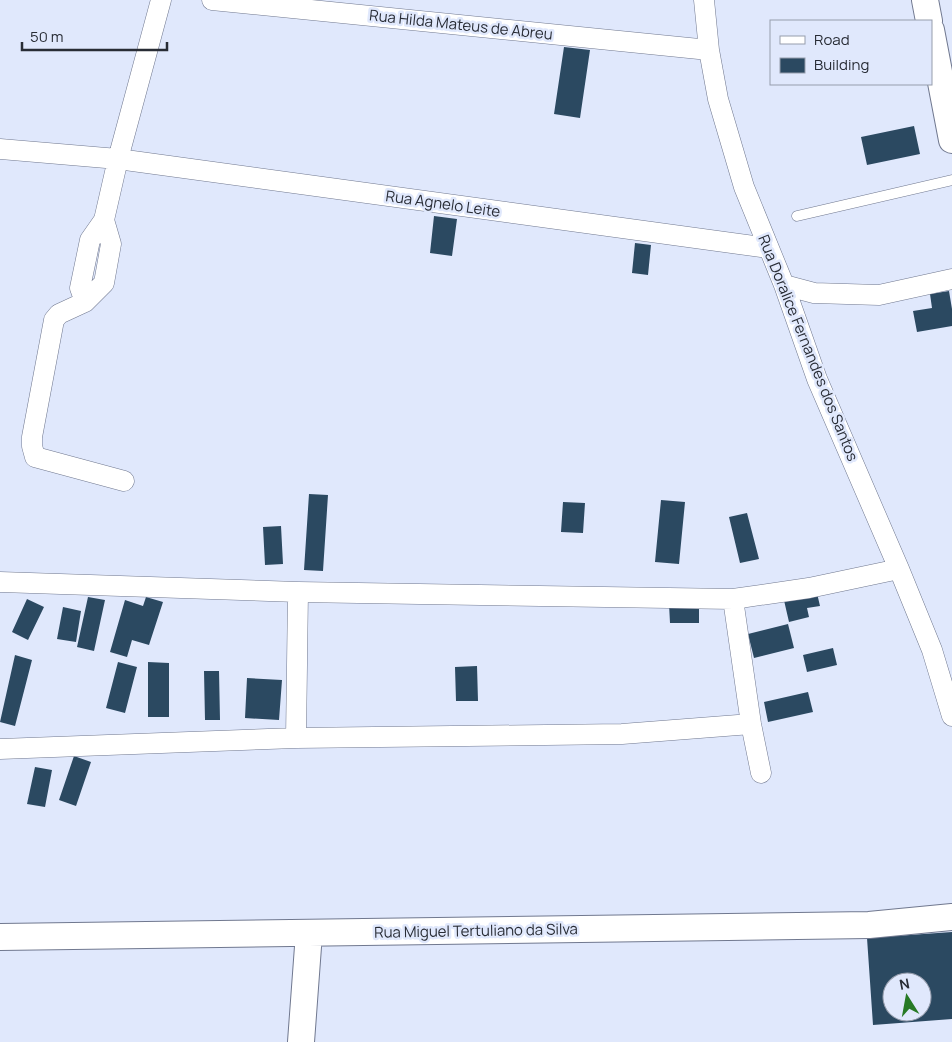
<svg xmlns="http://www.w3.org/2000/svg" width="952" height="1042" viewBox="0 0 952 1042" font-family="Manrope,sans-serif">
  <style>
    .building { fill: #2b4961; fill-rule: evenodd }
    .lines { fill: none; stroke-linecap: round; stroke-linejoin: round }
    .service-casing { stroke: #70788f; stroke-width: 11 }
    .minor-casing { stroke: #70788f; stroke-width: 21 }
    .tertiary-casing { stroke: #70788f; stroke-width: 28 }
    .service { stroke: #fff; stroke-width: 10 }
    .minor { stroke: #fff; stroke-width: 20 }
    .tertiary { stroke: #fff; stroke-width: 26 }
    .labels { text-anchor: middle; stroke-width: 5; stroke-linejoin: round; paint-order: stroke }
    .street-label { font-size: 15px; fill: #282c35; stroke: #e0e8fc }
  </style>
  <rect width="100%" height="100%" fill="#e0e8fc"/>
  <path class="building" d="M 564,47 L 590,50 L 580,118 L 554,114 Z
    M 914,126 L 920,154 L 867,165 L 861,137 Z
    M 434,216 L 457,219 L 452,256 L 430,253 Z
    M 635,243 L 651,245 L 648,275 L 632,273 Z
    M 949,291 L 952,309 L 952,326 L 917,332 L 913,311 L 932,308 L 930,294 Z
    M 309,494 L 328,495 L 323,571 L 304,570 Z
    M 661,500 L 685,502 L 679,564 L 655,562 Z
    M 563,502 L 585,503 L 583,533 L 561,532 Z
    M 747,513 L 759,559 L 740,563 L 729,517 Z
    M 281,526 L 283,564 L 265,565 L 263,527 Z
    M 816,589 L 820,606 L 807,608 L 809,617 L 789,622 L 783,596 Z
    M 88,597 L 105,600 L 94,651 L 77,647 Z
    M 146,597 L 163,602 L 149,645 L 132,640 L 127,657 L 110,652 L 125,600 L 143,606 Z
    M 27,599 L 44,607 L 28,640 L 12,632 Z
    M 699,603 L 699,623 L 670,623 L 669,604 Z
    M 63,607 L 81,611 L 76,642 L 57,639 Z
    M 788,624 L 794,648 L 754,658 L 748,634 Z
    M 833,648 L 837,665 L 807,672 L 803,655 Z
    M 15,655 L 32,660 L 15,726 L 0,722 Z
    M 118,662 L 137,667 L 125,713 L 106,708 Z
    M 148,662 L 169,663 L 169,717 L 148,717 Z
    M 477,666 L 478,701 L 456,701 L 455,667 Z
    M 204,671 L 219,671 L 220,720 L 205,720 Z
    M 247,678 L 282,680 L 279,720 L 245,718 Z
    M 808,692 L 813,712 L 768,722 L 764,702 Z
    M 74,756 L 91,762 L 76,806 L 59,800 Z
    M 35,767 L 52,770 L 45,807 L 27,804 Z
    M 952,932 L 952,1019 L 873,1025 L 867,938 ZM 892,982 L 922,982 L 922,1012 L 892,1012 Z"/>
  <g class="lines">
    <defs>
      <path id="service" d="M 797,216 L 952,180"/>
      <path id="minor" d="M 212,0 L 709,50
        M 704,0 L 709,50 L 718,99 L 744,187 L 784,285 L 817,379 L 899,569 L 932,650 L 952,716
        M 0,149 L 118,159 L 768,248
        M 104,220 L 111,244 L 104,283 L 85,302 L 59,314 L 54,320 L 32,437 L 32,446 L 35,457 L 124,481
        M 784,285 L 814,293 L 879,295 L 952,279
        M 85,302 L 80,288 L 90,240 L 104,220 L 118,159 L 161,0
        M 0,582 L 298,592 L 733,599 L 809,588 L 899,569
        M 733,599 L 751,724 L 761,773
        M 296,738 L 298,592
        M 0,749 L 296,738 L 622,734 L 751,724"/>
      <path id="tertiary" d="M 925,0 L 929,21
        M 931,30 L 952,140
        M 0,937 L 869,925 L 952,917
        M 301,1042 L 309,933"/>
    </defs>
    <use href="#service" class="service-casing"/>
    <use href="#minor" class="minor-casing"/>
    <use href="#tertiary" class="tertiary-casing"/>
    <use href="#service" class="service"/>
    <use href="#minor" class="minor"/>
    <use href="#tertiary" class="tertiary"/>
  </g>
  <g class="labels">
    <g class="street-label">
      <text transform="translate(461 25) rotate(6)" y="5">Rua Hilda Mateus de Abreu</text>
      <text transform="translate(443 204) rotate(8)" y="5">Rua Agnelo Leite</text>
      <text transform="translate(808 348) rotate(68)" y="5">Rua Doralice Fernandes dos Santos</text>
      <text transform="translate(476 931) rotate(-1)" y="5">Rua Miguel Tertuliano da Silva</text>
    </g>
  </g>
  <rect x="770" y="20" width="162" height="65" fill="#e0e8fc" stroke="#969dac"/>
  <rect x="780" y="36" width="25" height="8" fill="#ffffff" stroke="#969dac"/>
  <text x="814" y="45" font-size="15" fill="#282c35">Road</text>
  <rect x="780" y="58" width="25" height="15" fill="#2b4961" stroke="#969dac"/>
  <text x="814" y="70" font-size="15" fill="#282c35">Building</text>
  <g transform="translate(907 997) rotate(349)"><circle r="24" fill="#e0e8fc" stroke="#969dac"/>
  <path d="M0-4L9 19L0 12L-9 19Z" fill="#277a25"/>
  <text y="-8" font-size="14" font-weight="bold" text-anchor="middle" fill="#282c35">N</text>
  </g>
  <path d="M22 42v8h145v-8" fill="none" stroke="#282c35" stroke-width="2.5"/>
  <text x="30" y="42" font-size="15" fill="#282c35" stroke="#e0e8fc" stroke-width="4" paint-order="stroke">50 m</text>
</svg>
